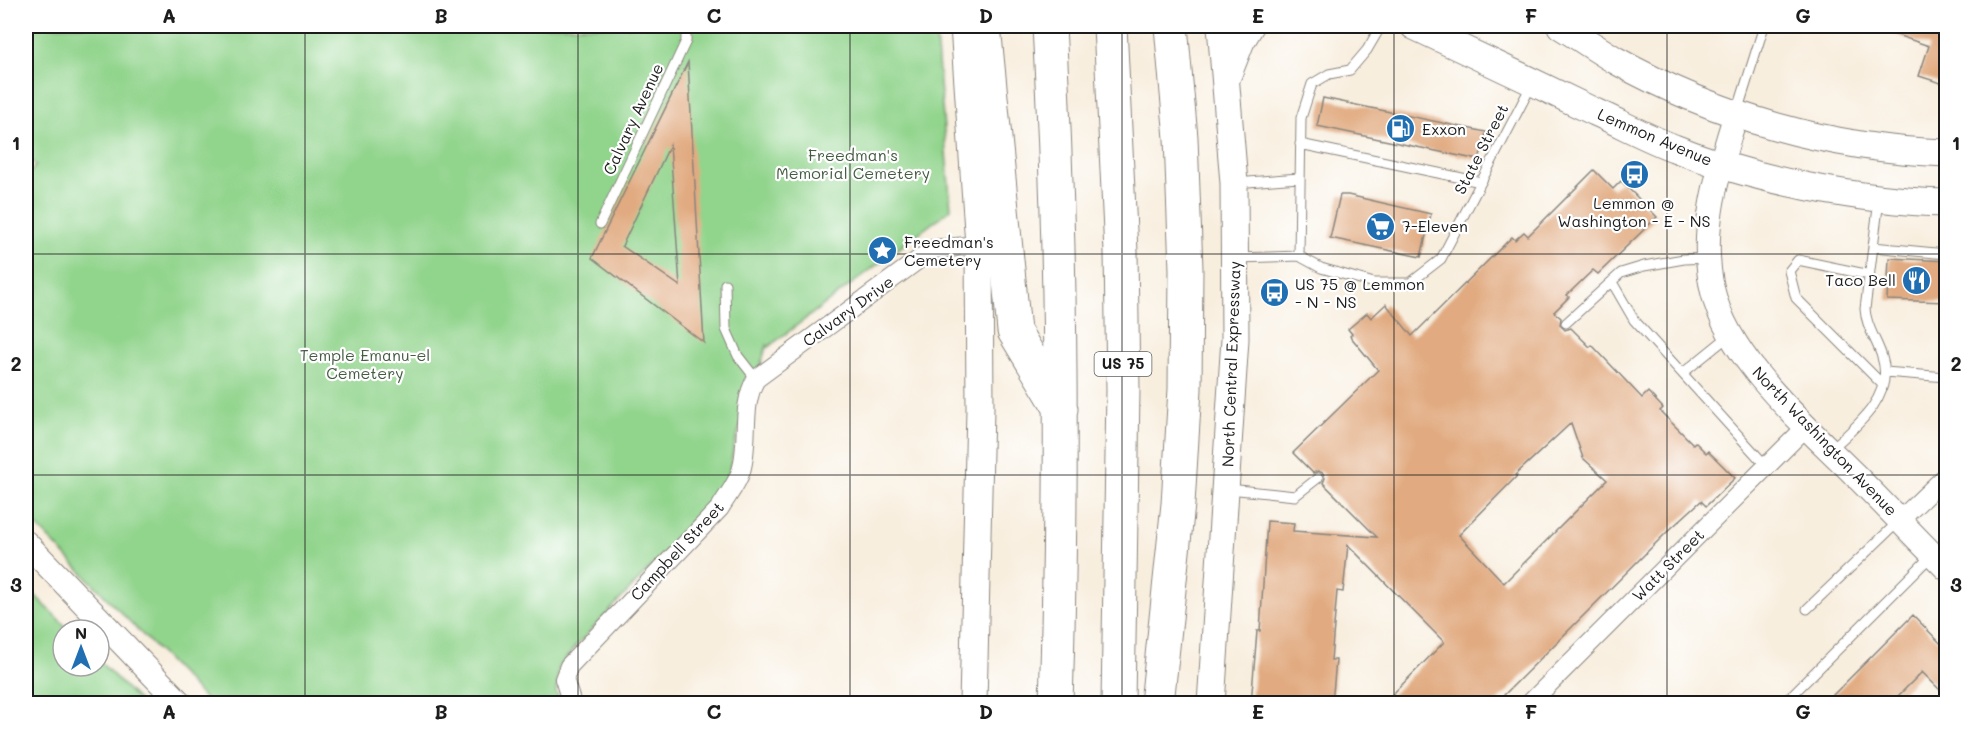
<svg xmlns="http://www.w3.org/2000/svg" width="1972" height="729" viewBox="0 0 1972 729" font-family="Mali,sans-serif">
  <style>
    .green { fill: #91d48c; stroke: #567854; stroke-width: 1.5 }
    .building { fill: #e1aa80; fill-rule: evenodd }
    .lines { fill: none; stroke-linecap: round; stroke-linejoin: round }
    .service-casing { stroke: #8a857d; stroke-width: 11 }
    .minor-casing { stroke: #8a857d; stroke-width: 20 }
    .tertiary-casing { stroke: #8a857d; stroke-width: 26 }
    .secondary-casing { stroke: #8a857d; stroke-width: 29 }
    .motorway-casing { stroke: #8a857d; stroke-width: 35 }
    .service { stroke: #fff; stroke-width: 9 }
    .minor { stroke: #fff; stroke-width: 18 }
    .tertiary { stroke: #fff; stroke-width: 24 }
    .secondary { stroke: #fff; stroke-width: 27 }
    .motorway { stroke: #fff; stroke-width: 33 }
    .grid { fill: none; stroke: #1c1c1c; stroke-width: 1.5; stroke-opacity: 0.55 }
    .labels { text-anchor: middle; stroke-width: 4.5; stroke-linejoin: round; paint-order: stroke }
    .shield { fill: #fff; stroke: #606060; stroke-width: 1.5 }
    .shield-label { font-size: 15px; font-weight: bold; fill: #1c1c1c }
    .street-label { font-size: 16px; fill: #1c1c1c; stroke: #fff }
    .poi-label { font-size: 16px; fill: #1c1c1c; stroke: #fff; text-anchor: start }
    .park-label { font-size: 16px; fill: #455c43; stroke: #fff }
    .neatline { fill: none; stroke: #1c1c1c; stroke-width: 2 }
    .grid-label { font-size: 20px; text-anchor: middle; font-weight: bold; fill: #1c1c1c }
  </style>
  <rect width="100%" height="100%" fill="#fff"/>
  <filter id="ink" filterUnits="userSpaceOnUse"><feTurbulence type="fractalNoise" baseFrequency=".0167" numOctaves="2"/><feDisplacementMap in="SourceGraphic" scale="12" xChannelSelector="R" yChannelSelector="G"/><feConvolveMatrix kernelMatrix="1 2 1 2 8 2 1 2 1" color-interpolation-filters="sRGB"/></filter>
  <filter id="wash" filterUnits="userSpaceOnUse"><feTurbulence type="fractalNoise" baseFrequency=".008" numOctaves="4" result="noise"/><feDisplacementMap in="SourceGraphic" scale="24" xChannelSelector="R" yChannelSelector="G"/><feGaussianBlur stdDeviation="1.35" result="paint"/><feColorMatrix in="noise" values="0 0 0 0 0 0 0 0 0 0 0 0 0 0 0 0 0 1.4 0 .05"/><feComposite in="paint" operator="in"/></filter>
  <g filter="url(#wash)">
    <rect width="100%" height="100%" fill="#f8eede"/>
    <path class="green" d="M 26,26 L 935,26 L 951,209 L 768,347 L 767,345 L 735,443 L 727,481 L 710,505 L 575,647 L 559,667 L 556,692 L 562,703 L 209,703 L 26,515 L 26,177 L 36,166 L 26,155 Z
      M 26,586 L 69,630 L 63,630 L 63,666 L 99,666 L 99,661 L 141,703 L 26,703 Z"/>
    <g id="blocks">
      <path class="building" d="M 1879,26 L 1947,26 L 1947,85 L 1919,76 L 1929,46 L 1879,29 Z
        M 688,62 L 704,343 L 592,258 ZM 670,145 L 680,286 L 622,246 Z
        M 1323,98 L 1486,132 L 1479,160 L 1317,126 Z
        M 1594,170 L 1613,189 L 1621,181 L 1657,217 L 1598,274 L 1593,270 L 1567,295 L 1569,297 L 1554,312 L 1561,318 L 1560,325 L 1565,330 L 1571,328 L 1590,347 L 1592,345 L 1642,398 L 1648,392 L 1663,408 L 1660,411 L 1693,444 L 1695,442 L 1706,453 L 1708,451 L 1735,478 L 1706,506 L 1701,501 L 1667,532 L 1495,704 L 1383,704 L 1444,642 L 1348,545 L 1343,592 L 1337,591 L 1331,660 L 1336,660 L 1332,704 L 1251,704 L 1257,631 L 1260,631 L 1267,521 L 1294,523 L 1293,531 L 1377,537 L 1323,483 L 1325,478 L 1323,473 L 1318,471 L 1313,473 L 1293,453 L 1378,370 L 1350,336 L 1352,334 L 1348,329 L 1367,313 L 1371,318 L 1386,304 L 1412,336 L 1512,237 L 1515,240 L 1524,232 L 1528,236 ZM 1571,423 L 1583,458 L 1607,480 L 1504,583 L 1459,535 L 1517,476 L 1515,475 Z
        M 1340,195 L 1348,195 L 1431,214 L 1421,257 L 1330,238 Z
        M 1889,258 L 1947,261 L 1947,302 L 1887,300 Z
        M 1913,615 L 1947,650 L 1947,697 L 1922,672 L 1890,704 L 1824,704 Z"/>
    </g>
  </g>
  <g filter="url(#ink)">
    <use href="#blocks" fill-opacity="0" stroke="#8a857d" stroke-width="1.5"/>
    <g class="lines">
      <defs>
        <path id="service" d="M 1737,112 L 1764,26
          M 1300,144 L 1481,182
          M 1236,183 L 1299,178
          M 600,224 L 686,41 L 686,26
          M 1873,247 L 1946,254
          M 1299,256 L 1301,118 L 1312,84 L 1329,74 L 1350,70 L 1367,50 L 1381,26
          M 1237,258 L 1299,256 L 1321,268 L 1374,283 L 1410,283 L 1441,259 L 1532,84
          M 1870,275 L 1798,260 L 1789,271 L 1796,298 L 1883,385
          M 1612,282 L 1634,320 L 1767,467
          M 725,284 L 726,329 L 738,356 L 756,379
          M 1566,323 L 1621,273 L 1644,266 L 1684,259 L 1708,258
          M 1885,372 L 1946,377
          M 1683,373 L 1730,335
          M 1831,449 C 1856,427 1895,396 1882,357 C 1877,340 1866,327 1865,309 L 1879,200
          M 1229,489 L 1295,496 L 1318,478
          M 1807,609 L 1898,522
          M 1783,704 L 1931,556"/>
        <path id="minor" d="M 1900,520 L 1946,476
          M 572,704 L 564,679 L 569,666 L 720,508 C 727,496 737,484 741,471 C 750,442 740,406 756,379 L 933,249 L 979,245
          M 1529,704 L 1806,427"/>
        <path id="tertiary" d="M 1736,114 C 1718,172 1698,231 1713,292 C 1729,360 1806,426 1854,474 C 1885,505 1915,537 1946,568
          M 26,543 L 181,704"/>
        <path id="secondary" d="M 964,26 L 979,245 L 980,409 L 973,704
          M 1414,26 C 1474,54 1535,83 1595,112 C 1622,124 1647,138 1674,148 C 1753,180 1862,201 1946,203
          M 1561,26 C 1579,37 1597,49 1615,60 C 1717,117 1831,149 1946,153
          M 1228,74 L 1241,41 L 1250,26
          M 1211,704 L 1235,339 L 1234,183 L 1221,26"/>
        <path id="motorway" d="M 984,26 L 1014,331 L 1061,409
          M 1049,26 C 1062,252 1063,477 1056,704
          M 1110,26 L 1121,252 L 1123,390 L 1118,704
          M 1157,704 L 1178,504 L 1185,389 L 1186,269 L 1181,138 L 1171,26"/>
      </defs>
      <use href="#service" class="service-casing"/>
      <use href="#minor" class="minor-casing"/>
      <use href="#tertiary" class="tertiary-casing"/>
      <use href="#secondary" class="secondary-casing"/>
      <use href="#motorway" class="motorway-casing"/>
      <use href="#service" class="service"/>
      <use href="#minor" class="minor"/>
      <use href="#tertiary" class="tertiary"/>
      <use href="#secondary" class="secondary"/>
      <use href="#motorway" class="motorway"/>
    </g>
  </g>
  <path class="grid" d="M 305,26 L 305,704M 578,26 L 578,704M 850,26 L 850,704M 1122,26 L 1122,704M 1394,26 L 1394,704M 1667,26 L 1667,704M 26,254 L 1946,254M 26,475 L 1946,475"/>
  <defs>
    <symbol id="fuel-disc" viewBox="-11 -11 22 22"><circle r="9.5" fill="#1f6fb2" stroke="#fff"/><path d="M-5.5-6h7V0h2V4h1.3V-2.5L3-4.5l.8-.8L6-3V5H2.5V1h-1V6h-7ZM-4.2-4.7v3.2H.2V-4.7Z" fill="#fff"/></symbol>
    <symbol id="bus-disc" viewBox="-11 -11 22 22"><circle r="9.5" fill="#1f6fb2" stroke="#fff"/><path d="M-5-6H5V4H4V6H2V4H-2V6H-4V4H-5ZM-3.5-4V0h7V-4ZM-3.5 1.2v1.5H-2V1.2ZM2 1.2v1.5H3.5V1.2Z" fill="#fff"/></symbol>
    <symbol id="supermarket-disc" viewBox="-11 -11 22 22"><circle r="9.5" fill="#1f6fb2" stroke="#fff"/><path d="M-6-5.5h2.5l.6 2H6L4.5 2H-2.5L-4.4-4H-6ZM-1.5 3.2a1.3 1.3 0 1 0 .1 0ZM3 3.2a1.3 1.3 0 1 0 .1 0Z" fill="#fff"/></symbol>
    <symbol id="sight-disc" viewBox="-11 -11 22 22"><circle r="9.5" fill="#1f6fb2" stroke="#fff"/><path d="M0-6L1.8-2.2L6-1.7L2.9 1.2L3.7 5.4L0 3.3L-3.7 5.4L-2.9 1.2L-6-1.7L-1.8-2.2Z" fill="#fff"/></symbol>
    <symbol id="restaurant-disc" viewBox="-11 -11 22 22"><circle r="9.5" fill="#1f6fb2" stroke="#fff"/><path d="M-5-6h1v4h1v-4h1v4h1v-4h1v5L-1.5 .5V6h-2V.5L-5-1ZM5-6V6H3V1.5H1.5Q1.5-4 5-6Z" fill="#fff"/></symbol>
  </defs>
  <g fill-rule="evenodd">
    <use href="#fuel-disc" x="1384" y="112" width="33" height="33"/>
    <use href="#bus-disc" x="1618" y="158" width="33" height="33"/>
    <use href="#supermarket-disc" x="1364" y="210" width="33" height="33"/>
    <use href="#sight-disc" x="866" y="234" width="33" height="33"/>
    <use href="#restaurant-disc" x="1900" y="264" width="33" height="33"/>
    <use href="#bus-disc" x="1258" y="276" width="33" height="33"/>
  </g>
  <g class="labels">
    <rect class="shield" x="1094.5" y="352" width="57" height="24" rx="4.5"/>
    <g class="shield-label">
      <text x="1123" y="369">US 75</text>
    </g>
    <g class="street-label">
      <text transform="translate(633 119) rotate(-65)" y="6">Calvary Avenue</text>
      <text transform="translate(1655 137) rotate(23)" y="6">Lemmon Avenue</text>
      <text transform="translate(1481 149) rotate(-63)" y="6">State Street</text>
      <text transform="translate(848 311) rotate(-36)" y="6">Calvary Drive</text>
      <text transform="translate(1231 364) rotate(-88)" y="6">North Central Expressway</text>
      <text transform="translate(1825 441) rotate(46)" y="6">North Washington Avenue</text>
      <text transform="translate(677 551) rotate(-47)" y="6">Campbell Street</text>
      <text transform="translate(1668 565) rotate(-45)" y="6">Watt Street</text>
    </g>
    <g class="poi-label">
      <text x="1422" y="135">Exxon</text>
      <text x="1634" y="209" text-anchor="middle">Lemmon @<tspan x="1634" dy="18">Washington - E - NS</tspan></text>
      <text x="1402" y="232">7-Eleven</text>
      <text x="904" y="248">Freedman's<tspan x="904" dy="18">Cemetery</tspan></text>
      <text x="1896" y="286" text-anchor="end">Taco Bell</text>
      <text x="1295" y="290">US 75 @ Lemmon<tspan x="1295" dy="18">- N - NS</tspan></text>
    </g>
    <g class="park-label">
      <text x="853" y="161">Freedman's<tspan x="853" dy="18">Memorial Cemetery</tspan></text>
      <text x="365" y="361">Temple Emanu-el<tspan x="365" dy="18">Cemetery</tspan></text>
    </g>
  </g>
  <rect width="1972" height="729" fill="none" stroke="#fff" stroke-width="66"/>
  <g transform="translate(81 648)"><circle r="28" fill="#ffffff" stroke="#a4a4a4" stroke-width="1.5"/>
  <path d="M0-4.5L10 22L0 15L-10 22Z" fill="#1f6fb2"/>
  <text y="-9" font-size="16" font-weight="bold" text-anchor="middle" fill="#1c1c1c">N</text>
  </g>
  <rect x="33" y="33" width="1906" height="663" class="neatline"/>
  <g class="grid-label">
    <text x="169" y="23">A</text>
    <text x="441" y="23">B</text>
    <text x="714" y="23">C</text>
    <text x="986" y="23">D</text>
    <text x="1258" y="23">E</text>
    <text x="1531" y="23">F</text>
    <text x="1803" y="23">G</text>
    <text x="16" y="150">1</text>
    <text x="1956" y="150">1</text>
    <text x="16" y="371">2</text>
    <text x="1956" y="371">2</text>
    <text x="16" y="592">3</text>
    <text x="1956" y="592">3</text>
    <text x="169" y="719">A</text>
    <text x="441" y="719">B</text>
    <text x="714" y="719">C</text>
    <text x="986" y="719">D</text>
    <text x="1258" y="719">E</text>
    <text x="1531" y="719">F</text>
    <text x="1803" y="719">G</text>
  </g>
</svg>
